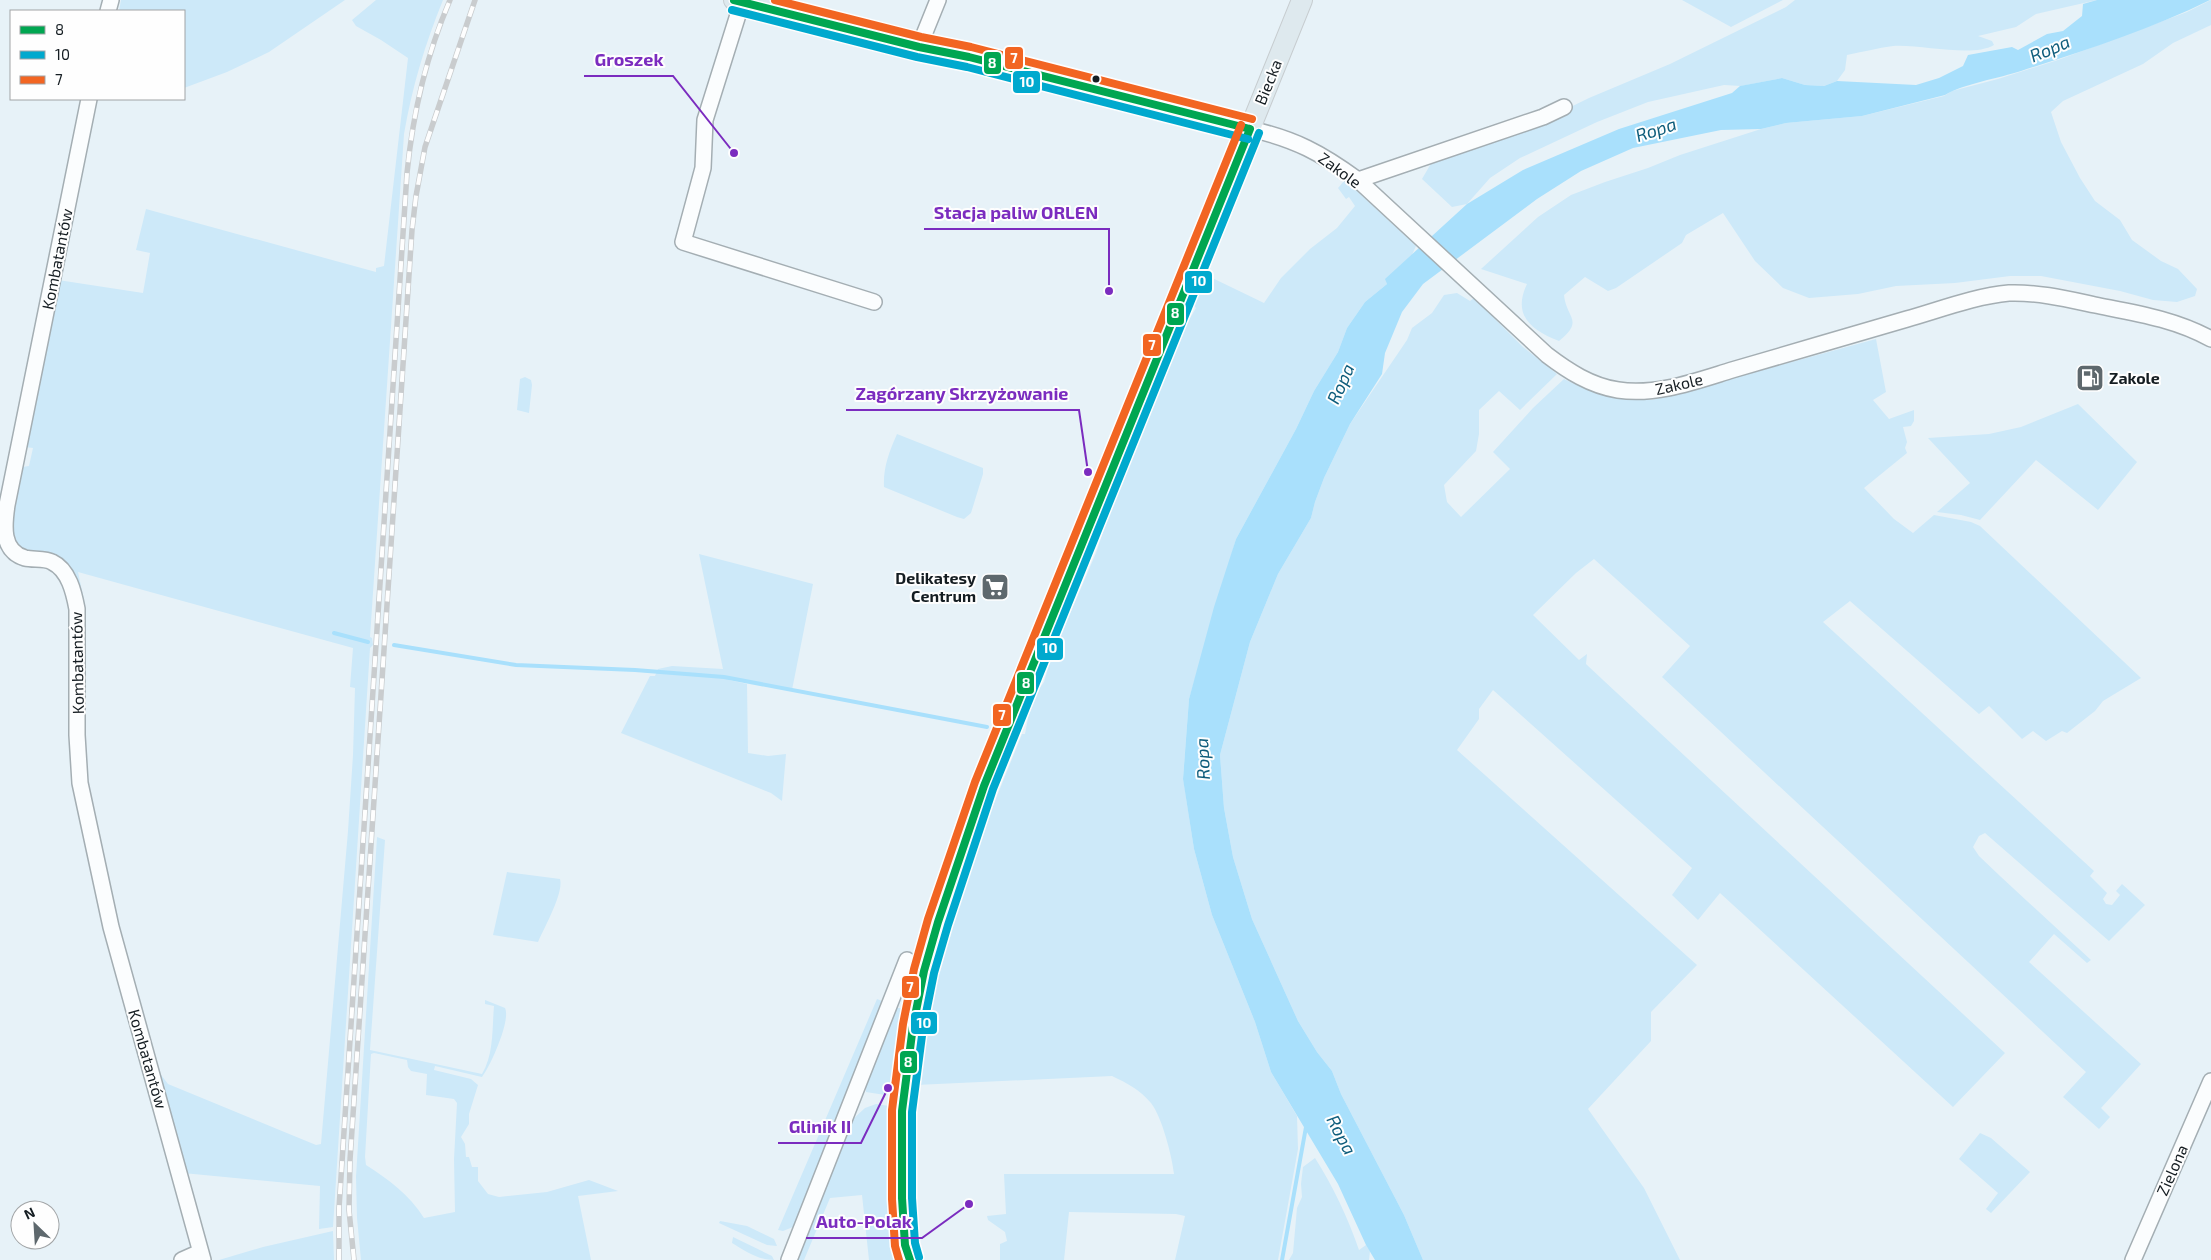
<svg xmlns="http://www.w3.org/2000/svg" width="2211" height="1260" viewBox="0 0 2211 1260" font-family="'Exo 2',sans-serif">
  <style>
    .green { fill: #cde9f9; fill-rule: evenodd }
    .water { fill: #a9e0fc }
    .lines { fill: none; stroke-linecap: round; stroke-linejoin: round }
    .stream { stroke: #a9e0fc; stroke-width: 4 }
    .minor-casing { stroke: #a4aeb3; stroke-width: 18 }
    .major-casing { stroke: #c7cdd0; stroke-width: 22 }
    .minor { stroke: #fbfdfe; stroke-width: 15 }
    .major { stroke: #dee9ee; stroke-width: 20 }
    .rail-casing { stroke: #c9ccce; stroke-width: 5.5 }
    .rail { stroke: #fefefe; stroke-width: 4; stroke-dasharray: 11; stroke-linecap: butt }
    .bus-1-casing { stroke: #fefefe; stroke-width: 11 }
    .bus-2-casing { stroke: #fefefe; stroke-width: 11 }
    .bus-3-casing { stroke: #fefefe; stroke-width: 11 }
    .bus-1 { stroke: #00a651; stroke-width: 8 }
    .bus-2 { stroke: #00a9ce; stroke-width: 8 }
    .bus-3 { stroke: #f26522; stroke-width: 8 }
    .bus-dot { fill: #151d22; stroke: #fefefe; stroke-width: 2 }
    .labels { text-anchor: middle; stroke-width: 4; stroke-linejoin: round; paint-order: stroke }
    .street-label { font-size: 16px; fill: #151d22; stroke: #fefefe }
    .poi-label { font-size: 16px; font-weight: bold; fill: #151d22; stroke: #fefefe; text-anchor: start }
    .water-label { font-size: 18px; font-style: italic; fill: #0e5d7c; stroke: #fefefe }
    .leader { fill: none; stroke: #7b2cbf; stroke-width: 2 }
    .callout-dot { fill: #7b2cbf; stroke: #fefefe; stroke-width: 2 }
    .callout-label { font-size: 18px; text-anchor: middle; font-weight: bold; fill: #7b2cbf; stroke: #fefefe; stroke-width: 4; stroke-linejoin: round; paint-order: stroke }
    .line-badge { stroke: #fefefe; stroke-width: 2 }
    .badge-label { font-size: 14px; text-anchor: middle; font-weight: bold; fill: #fff }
  </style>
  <rect width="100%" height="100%" fill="#e7f2f8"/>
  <path class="green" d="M 121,0 L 345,0 L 269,52 L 227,72 L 184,88 L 184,11 L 119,11 Z
    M 376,0 L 443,0 C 425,44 412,87 404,134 L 370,637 L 372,638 L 373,645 L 370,648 L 333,1227 L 319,1229 L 320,1186 L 183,1173 L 155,1067 L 168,1084 L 316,1145 L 321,1144 L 348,831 L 353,755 L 355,688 L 350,687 L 353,648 L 78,572 L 85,605 L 83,702 L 87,804 L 78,600 L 38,553 L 15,546 L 7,525 L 22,467 L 29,466 L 33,448 L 25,447 L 58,280 L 143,293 L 150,253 L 136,250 L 146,209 L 376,272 L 376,268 L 384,266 L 408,58 L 381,40 L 356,26 L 352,20 Z
    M 1682,0 L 1783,0 L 1731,27 Z
    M 1795,0 L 2097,0 L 2036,14 L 2016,27 L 1978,36 L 1992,41 L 1994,45 C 1972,58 1921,44 1893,46 C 1878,48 1862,52 1847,55 L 1845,70 L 1837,81 L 1824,86 L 1805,85 L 1782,78 L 1741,86 L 1724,85 L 1648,102 L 1597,122 L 1520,158 L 1490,178 L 1467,204 L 1452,207 L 1422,179 L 1433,160 L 1536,124 L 1589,98 L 1670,64 L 1786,7 Z
    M 2211,0 L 2211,25 L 2173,43 L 2143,64 L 2063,101 L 2051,112 L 2061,142 L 2080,178 L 2095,201 L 2120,220 L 2132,240 L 2161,261 L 2178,269 L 2197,289 L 2195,296 L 2177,302 L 2153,300 L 2120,291 L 2041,276 L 2010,276 L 1955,283 L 1896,286 L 1858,294 L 1809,298 L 1783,288 L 1755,261 L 1723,213 L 1686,235 L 1682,243 L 1616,288 L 1608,291 L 1585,277 L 1564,295 C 1566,318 1585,320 1559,341 C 1531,330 1512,315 1527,284 L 1481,269 L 1538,217 L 1571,195 L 1605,182 L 1648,168 L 1680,155 L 1761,129 L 1786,123 L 1862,116 L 1944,96 L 1952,91 L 1998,79 L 2058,60 L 2187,12 Z
    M 1345,180 L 1416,246 L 1411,257 L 1386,279 L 1387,284 L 1365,302 L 1347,328 L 1338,352 L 1314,391 L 1296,429 L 1236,539 L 1189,699 L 1183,778 L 1194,849 L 1212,915 L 1255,1022 L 1271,1072 L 1297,1116 L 1298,1149 L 1278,1260 L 1175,1260 L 1185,1216 L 1176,1214 L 1069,1212 L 1064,1260 L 1000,1260 L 1000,1244 L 1007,1241 L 1005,1232 L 988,1220 L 987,1216 L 1006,1214 L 1004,1174 L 1174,1174 C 1172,1156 1162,1117 1151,1103 C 1140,1090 1127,1083 1112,1076 L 916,1085 L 936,971 L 944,942 L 972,858 L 1022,734 L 1025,734 L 1029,713 L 1037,692 L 1044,682 L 1051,658 L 1096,553 L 1132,445 L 1166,360 L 1196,308 L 1194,306 L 1204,274 L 1264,303 L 1281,278 L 1310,249 L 1337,228 L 1355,206 L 1349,197 L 1346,199 L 1338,188 Z
    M 1457,293 L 1470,301 L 1474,298 L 1523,347 L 1557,374 L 1520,410 L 1499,391 L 1479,410 L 1479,434 L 1476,451 L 1444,485 L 1447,502 L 1461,517 L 1510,469 L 1493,452 L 1533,408 L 1564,379 C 1595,394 1617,400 1652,400 L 1876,339 L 1886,392 L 1873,400 L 1889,419 L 1914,410 L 1914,421 L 1911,426 L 1903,427 L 1907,442 L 1905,448 L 1907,453 L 1864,488 L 1894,519 L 1913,533 L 1934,515 L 1971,522 L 1980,526 L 2141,678 L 2103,701 L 2095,711 L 2067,733 L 2062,731 L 2046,741 L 2033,731 L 2022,739 L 1989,706 L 1979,714 L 1850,601 L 1823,622 L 2094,871 L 2090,876 L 2107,893 L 2103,899 L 2106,904 L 2112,905 L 2120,895 L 2116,891 L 2122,884 L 2145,905 L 2109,941 L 1985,833 L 1979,836 L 1973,847 L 1979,856 L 2000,876 L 2091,960 L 2087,963 L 2054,934 L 2029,962 L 2141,1064 L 2101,1108 L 2110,1117 L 2099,1129 L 2063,1097 L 2086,1072 L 1662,677 L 1690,646 L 1594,559 L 1576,573 L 1533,615 L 1579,660 L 1587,654 L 1586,664 L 1603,680 L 2005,1053 L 1953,1107 L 1720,893 L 1698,920 L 1672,895 L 1692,868 L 1493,690 L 1479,709 L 1479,719 L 1457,750 L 1697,965 L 1651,1012 L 1651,1041 L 1588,1109 L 1644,1188 L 1680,1260 L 1423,1260 L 1404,1215 L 1341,1094 L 1332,1071 L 1317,1052 L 1298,1021 L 1252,919 L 1233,857 L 1224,808 L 1220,755 L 1250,642 L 1278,574 L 1311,518 L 1315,502 L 1324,478 L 1350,424 L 1407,340 L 1412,328 L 1432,313 L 1444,295 Z
    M 525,377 L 531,380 L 532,385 L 529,413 L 517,410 L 520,379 Z
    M 2078,404 L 2137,462 L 2098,510 L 2036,460 L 1980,520 L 1961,515 L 1937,512 L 1970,483 L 1928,438 L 1989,434 L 2021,427 Z
    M 897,434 L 983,468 L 983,474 L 971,513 L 964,519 L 957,517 L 884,487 C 883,468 889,452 897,434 Z
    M 699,554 L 813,584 L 792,690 L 731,677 L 729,680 L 747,684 L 748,753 L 768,756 L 786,754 L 782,801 L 771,793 L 621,733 L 650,676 L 655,676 L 658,669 L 672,666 L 723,669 Z
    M 377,837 L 385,840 L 370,1050 L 482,1074 C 494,1054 492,1029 494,1006 L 485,1004 L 485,1000 L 505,1008 C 511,1020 491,1065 482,1077 L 435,1066 L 434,1070 L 471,1079 L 478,1085 L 469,1114 L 469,1124 L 461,1137 L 465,1144 L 466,1157 L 469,1157 L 472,1167 L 478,1167 L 478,1181 L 488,1194 L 499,1197 L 547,1192 L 589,1180 L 618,1191 L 578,1196 L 591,1260 L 361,1260 L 357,1218 L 356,1177 ZM 374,1053 L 407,1060 L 408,1067 L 411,1071 L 427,1074 L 426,1095 L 454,1099 L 457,1103 L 454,1159 L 455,1212 L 424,1218 C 409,1194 389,1180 366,1165 L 365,1157 L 371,1054 Z
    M 507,872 L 560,879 C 564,893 544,928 538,942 L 493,935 Z
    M 877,999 L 882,1001 L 883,1005 L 882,1013 L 793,1227 L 783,1231 L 778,1230 Z
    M 897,1008 L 901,1008 L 891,1084 L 886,1084 L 885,1095 L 866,1092 L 866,1085 Z
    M 876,1104 L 889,1106 L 893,1132 L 895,1260 L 869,1260 L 862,1195 L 830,1198 L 804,1260 L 794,1260 L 851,1121 L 865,1108 Z
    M 1980,1133 L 1991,1138 L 2030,1172 L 1991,1213 L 1986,1209 L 1998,1193 L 1959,1159 Z
    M 1315,1158 C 1333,1186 1348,1218 1359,1250 L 1366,1245 L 1370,1251 L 1369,1260 L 1289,1260 L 1293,1253 L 1297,1208 L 1302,1197 L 1301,1184 L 1303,1167 Z
    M 720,1221 L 747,1226 L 774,1239 L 777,1246 L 767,1245 L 719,1223 Z
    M 333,1231 L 334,1260 L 219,1260 L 263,1247 Z
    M 733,1237 L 772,1256 L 774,1260 C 758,1260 745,1251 732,1243 Z"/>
  <path class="water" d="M 2097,0 L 2210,0 C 2152,29 2083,51 2021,71 C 2000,78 1963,84 1945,95 L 1862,116 L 1786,123 L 1761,129 L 1721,130 L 1633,148 L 1581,171 L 1537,199 L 1423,284 L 1402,312 L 1385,353 L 1382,374 L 1350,424 L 1324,478 L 1315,502 L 1311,518 L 1278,574 L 1250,642 L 1220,755 L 1224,808 L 1233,857 L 1252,919 L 1298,1021 L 1317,1052 L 1332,1071 L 1341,1094 L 1404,1215 L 1423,1260 L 1375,1260 L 1366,1245 L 1338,1184 L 1271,1072 L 1255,1022 L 1212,915 L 1194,849 L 1183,779 L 1189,699 L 1214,607 L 1236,539 L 1296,429 L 1314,391 L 1338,352 L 1347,328 L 1365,302 L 1387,284 L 1385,279 L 1467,204 L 1523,170 L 1619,129 L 1732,93 L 1740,86 L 1782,78 L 1805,85 L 1824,86 L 1837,81 L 1916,85 L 1939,78 L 1963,66 L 1968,55 L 2012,47 L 2018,50 L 2047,34 L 2063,31 L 2082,16 L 2083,4 Z"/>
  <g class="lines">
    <path class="stream" d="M 334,633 L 368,642
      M 394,645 L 516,665 L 635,670 L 724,677 L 987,727
      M 1282,1260 L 1306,1127"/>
    <defs>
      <path id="minor" d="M 742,2 L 705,120 L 703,168 L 683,242 L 874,302
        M 108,11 L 111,0
        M 919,47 L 938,0
        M 89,99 L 7,505 C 4,525 1,551 25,558 C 33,560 45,558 52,562 C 69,570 74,593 77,609 L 77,735 L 80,783 L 111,927 L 203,1260
        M 1250,129 C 1295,139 1321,153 1358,180 L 1547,355 C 1568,371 1591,386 1618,390 C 1656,396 1696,381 1732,370 C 1790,353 1849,336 1907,319 C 1939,310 1975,296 2009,293 C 2038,292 2067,299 2095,305 C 2135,313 2175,319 2211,339
        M 1358,180 L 1543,117 L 1564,107
        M 182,1260 L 200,1252
        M 789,1260 L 907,960
        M 2133,1260 L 2211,1081"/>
      <path id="major" d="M 734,0 L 919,47 L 969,57 L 1250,129
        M 904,1260 L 902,1111 L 913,1026 L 924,971 L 938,922 L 984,786 L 1302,0"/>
    </defs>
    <use href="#minor" class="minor-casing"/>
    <use href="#major" class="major-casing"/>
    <use href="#minor" class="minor"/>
    <use href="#major" class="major"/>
    <defs>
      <path id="rail" d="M 339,1260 L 339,1208 L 343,1147 L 407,173 C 413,112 426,56 450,0
        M 354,1260 L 349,1210 L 350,1160 L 412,230 L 416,196 L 425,147 L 475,0"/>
    </defs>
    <use href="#rail" class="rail-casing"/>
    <use href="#rail" class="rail"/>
    <defs>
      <path id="bus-1" d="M 734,0 L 919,47 L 969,57 L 1250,129
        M 910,1260 L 905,1245 L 902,1198 L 902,1111 L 913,1026 L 924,971 L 938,922 L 984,786 L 1250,129"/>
      <path id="bus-2" d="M 732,10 L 917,57 L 967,67 L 1248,139
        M 919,1257 L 915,1243 L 912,1198 L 912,1112 L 923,1028 L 934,973 L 948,925 L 993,789 L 1259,133"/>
      <path id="bus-3" d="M 775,0 L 921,37 L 971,47 L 1252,119
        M 899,1260 L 895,1246 L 892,1199 L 892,1110 L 903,1024 L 914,969 L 928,919 L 975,782 L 1241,125"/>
    </defs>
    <use href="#bus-1" class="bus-1-casing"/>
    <use href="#bus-2" class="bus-2-casing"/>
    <use href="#bus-3" class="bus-3-casing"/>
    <use href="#bus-1" class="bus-1"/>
    <use href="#bus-2" class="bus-2"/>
    <use href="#bus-3" class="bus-3"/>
  </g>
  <defs>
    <symbol id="fuel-square" viewBox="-11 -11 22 22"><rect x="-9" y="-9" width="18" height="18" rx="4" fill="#5e686d" stroke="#fefefe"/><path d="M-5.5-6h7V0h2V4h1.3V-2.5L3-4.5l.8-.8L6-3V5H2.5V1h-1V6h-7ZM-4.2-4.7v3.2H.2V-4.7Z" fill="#fff"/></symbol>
    <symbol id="supermarket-square" viewBox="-11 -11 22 22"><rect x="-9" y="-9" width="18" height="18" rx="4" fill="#5e686d" stroke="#fefefe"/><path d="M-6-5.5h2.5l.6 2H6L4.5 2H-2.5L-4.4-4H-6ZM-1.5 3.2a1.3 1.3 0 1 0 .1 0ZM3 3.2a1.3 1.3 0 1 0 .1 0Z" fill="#fff"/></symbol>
  </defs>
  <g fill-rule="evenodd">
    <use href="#fuel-square" x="2074" y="362" width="32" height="32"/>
    <use href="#supermarket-square" x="979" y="571" width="32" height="32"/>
  </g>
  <circle class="bus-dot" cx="1096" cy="79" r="4.5"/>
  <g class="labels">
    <g class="street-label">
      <text transform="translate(1268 82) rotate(-68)" y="6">Biecka</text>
      <text transform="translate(1340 170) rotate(36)" y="6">Zakole</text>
      <text transform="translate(57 259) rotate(-79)" y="6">Kombatantów</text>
      <text transform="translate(1679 384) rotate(-13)" y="6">Zakole</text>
      <text transform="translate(77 663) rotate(-91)" y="6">Kombatantów</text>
      <text transform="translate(148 1059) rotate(74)" y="6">Kombatantów</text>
      <text transform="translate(2172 1170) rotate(-66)" y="6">Zielona</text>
    </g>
    <g class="poi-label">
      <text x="2109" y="384">Zakole</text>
      <text x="976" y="584" text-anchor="end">Delikatesy<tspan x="976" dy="18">Centrum</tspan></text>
    </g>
    <g class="water-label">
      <text transform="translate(2050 49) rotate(-23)" y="6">Ropa</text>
      <text transform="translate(1656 130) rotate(-18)" y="6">Ropa</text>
      <text transform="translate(1341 384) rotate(-66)" y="6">Ropa</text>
      <text transform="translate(1203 759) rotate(-93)" y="6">Ropa</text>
      <text transform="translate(1341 1135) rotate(62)" y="6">Ropa</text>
    </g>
  </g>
  <path class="leader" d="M734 153L673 76H584M1109 291L1109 229H924M1088 472L1079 410H846M888 1088L861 1143H778M969 1204L922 1238H806"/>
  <g class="callout-dot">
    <circle cx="734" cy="153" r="5"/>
    <circle cx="1109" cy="291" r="5"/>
    <circle cx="1088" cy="472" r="5"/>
    <circle cx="888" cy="1088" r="5"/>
    <circle cx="969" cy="1204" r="5"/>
  </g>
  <g class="callout-label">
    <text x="629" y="66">Groszek</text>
    <text x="1016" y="219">Stacja paliw ORLEN</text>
    <text x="962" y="400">Zagórzany Skrzyżowanie</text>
    <text x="820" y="1133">Glinik II</text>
    <text x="864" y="1228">Auto-Polak</text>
  </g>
  <g class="line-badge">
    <rect x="1004" y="46" width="20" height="24" rx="5" fill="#f26522"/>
    <rect x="983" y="51" width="19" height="24" rx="5" fill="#00a651"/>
    <rect x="1012" y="70" width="29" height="24" rx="5" fill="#00a9ce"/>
    <rect x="1184" y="270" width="29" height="24" rx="5" fill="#00a9ce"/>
    <rect x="1166" y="302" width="19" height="24" rx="5" fill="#00a651"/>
    <rect x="1142" y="333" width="20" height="24" rx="5" fill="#f26522"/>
    <rect x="1036" y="637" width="28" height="24" rx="5" fill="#00a9ce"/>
    <rect x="1016" y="671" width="19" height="24" rx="5" fill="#00a651"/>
    <rect x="992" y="703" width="20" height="24" rx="5" fill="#f26522"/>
    <rect x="901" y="975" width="19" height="24" rx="5" fill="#f26522"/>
    <rect x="910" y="1011" width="28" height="24" rx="5" fill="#00a9ce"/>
    <rect x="899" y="1050" width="19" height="24" rx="5" fill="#00a651"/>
  </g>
  <g class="badge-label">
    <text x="1014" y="63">7</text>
    <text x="992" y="68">8</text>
    <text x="1027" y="87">10</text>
    <text x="1199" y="286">10</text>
    <text x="1175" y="318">8</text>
    <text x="1152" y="350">7</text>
    <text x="1050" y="653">10</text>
    <text x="1026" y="688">8</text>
    <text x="1002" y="720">7</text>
    <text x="910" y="992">7</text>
    <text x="924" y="1028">10</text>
    <text x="908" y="1067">8</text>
  </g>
  <rect x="10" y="10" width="175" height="90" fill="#fefefe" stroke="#a1a4a6"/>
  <rect x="20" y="26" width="25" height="8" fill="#00a651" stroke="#a1a4a6"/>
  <text x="55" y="35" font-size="15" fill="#151d22">8</text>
  <rect x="20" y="51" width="25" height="8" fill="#00a9ce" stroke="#a1a4a6"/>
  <text x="55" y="60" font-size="15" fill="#151d22">10</text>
  <rect x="20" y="76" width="25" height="8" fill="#f26522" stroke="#a1a4a6"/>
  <text x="55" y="85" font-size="15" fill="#151d22">7</text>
  <g transform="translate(35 1225) rotate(335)"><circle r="24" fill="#fefefe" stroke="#a1a4a6"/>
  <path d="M0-4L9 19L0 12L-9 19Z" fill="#5e686d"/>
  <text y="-8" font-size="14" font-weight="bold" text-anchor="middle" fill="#151d22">N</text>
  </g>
</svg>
